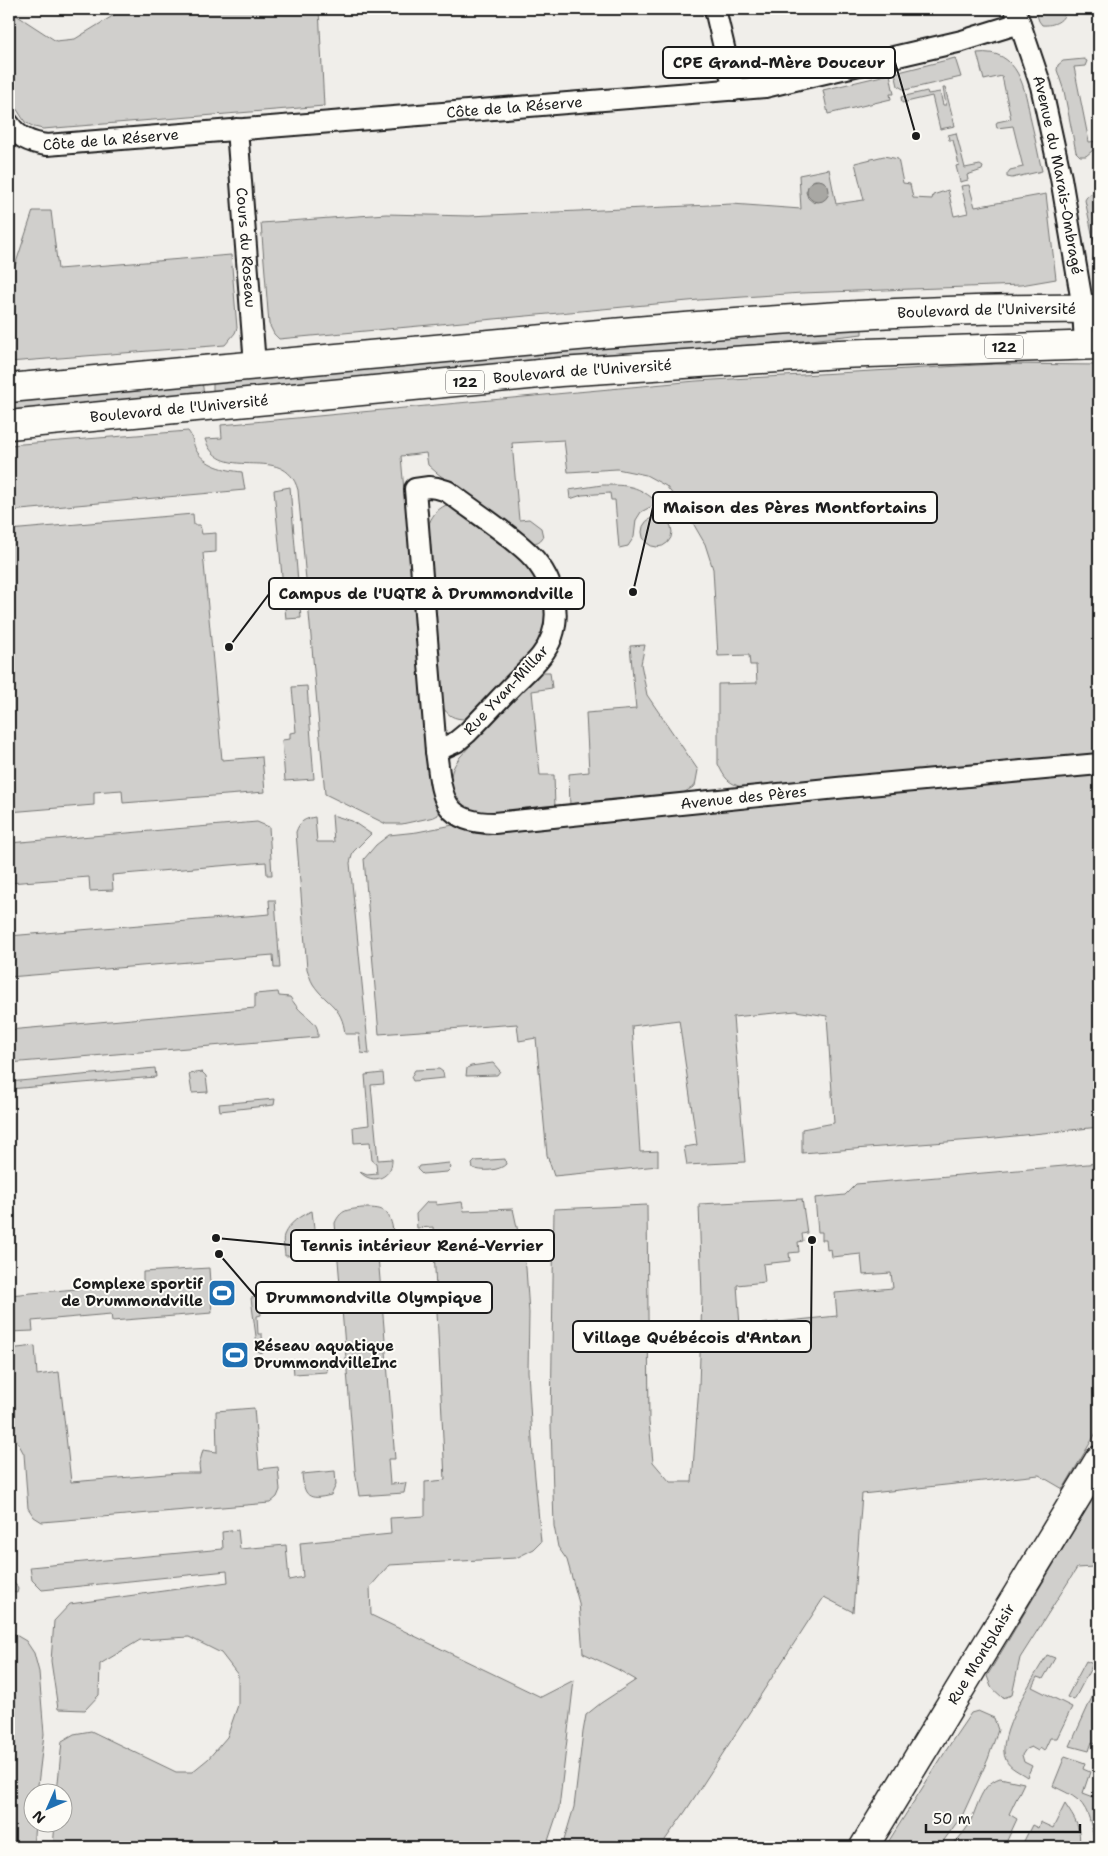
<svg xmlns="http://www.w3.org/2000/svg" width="1108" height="1856" viewBox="0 0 1108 1856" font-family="'Shantell Sans',sans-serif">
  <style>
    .green { fill: #d0cfcc; stroke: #767674; fill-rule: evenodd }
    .water { fill: #a8a7a3; stroke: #706f6d }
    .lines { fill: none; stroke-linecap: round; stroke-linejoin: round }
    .street-casing { stroke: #1c1c1c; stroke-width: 24 }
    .secondary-casing { stroke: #1c1c1c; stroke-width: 31 }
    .primary-casing { stroke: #1c1c1c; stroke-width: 31 }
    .street { stroke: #fdfcf7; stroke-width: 20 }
    .secondary { stroke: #fdfcf7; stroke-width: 28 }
    .primary { stroke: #fdfcf7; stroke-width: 28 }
    .labels { text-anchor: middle; stroke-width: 4; stroke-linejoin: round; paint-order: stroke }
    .shield { fill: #fdfcf7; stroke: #605f5e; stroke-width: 1 }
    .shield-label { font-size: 14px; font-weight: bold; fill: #1c1c1c }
    .street-label { font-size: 15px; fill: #1c1c1c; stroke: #fdfcf7 }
    .poi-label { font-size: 15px; font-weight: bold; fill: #1c1c1c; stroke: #fdfcf7; text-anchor: end }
    .leader { fill: none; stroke: #1c1c1c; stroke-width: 2 }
    .callout-dot { fill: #1c1c1c; stroke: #fdfcf7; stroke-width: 2 }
    .callout { fill: #fdfcf7; stroke: #1c1c1c; stroke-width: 2 }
    .callout-label { font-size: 16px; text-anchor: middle; font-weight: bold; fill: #1c1c1c }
  </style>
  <rect width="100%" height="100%" fill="#f0eeea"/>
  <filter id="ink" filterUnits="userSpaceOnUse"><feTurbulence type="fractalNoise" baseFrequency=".02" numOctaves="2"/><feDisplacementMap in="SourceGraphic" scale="10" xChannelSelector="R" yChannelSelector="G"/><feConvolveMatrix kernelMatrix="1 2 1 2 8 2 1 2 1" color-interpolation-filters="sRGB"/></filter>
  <g filter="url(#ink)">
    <path class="green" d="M 124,9 L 319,9 L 324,106 L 43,129 L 34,127 L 25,122 L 9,97 L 9,13 L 13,13 L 56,41 L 75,39 Z
      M 1035,9 L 1065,9 C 1066,21 1053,26 1042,25 L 1039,21 Z
      M 977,53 C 1019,48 1025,89 1031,121 C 1035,137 1038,154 1042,171 L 1012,178 L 1007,177 L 1007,174 L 1010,170 L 1023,167 L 1013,126 L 997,128 L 996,124 L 997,122 L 1011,119 L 1002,76 L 984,80 Z
      M 955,58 L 961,77 L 905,90 L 898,86 L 895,73 Z
      M 1084,59 L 1087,61 L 1085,66 L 1074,67 L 1089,142 L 1099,141 L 1099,145 L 1086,156 L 1080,156 L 1076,152 L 1064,91 L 1057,70 L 1058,65 L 1063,61 Z
      M 890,74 L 894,94 L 890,94 L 891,99 L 828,114 L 823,90 Z
      M 943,88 L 945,88 L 955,126 L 940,129 L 932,96 L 902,103 L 901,97 L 927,91 L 928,94 L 940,92 L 943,105 L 946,105 Z
      M 956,133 L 965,168 L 980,165 L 983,167 L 982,170 L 967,175 L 968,180 L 960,182 L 956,166 L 959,165 L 953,140 L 949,140 L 948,135 Z
      M 884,156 L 898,159 L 903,183 L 910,184 L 913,198 L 932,199 L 933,195 L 948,190 L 954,216 L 968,213 L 961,186 L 969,185 L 975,207 L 1046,194 L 1056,279 L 1021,285 L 802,293 L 699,300 L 279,339 L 274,334 L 269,324 L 261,223 L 386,214 L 469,216 L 732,204 L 801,209 L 799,175 L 829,169 L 836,204 L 864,200 L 855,163 ZM 815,180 L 822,181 L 828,186 L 814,203 L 808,198 L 806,192 L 811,182 Z
      M 1099,192 L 1099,266 L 1085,200 C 1088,194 1092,193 1099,192 Z
      M 33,211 L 51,211 L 58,269 L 231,255 L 237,328 L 235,333 L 225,345 L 9,362 L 9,271 L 14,269 Z
      M 862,327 L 862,334 L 802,341 L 612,356 L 213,395 L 213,380 L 565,350 Z
      M 996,364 L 1099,365 L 1099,756 L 744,788 C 728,783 725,779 718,764 L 718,684 L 757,683 L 756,665 L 750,665 L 749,655 L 718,656 L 713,569 L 705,544 L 686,511 L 666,486 L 646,475 L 617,469 L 568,472 L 564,440 L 512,443 L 519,520 L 529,519 L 541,528 L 543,537 C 539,543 536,543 530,542 L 437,473 L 428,465 L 426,453 L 401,456 L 429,782 L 438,809 L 438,815 L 434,817 L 402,824 L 386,824 L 325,794 L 298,490 C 284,440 221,487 205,439 L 222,438 L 221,425 L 696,381 Z
      M 202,381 L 204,395 L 9,412 L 9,399 Z
      M 188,431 C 193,437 193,444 196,450 C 205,466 225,470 242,472 L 245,490 L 9,511 L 9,445 Z
      M 602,485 C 628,485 638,485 658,503 L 641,512 L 636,520 L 634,537 L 628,546 L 619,548 L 615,500 L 611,500 L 610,493 L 582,495 L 570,499 L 569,490 Z
      M 290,487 L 301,618 L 286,619 L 274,490 Z
      M 446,505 L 454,507 L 466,515 L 530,565 L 546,595 L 547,618 L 538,646 L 466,719 C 454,719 448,716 442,706 L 428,526 C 432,516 436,510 446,505 Z
      M 193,514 L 194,525 L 200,525 L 202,534 L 216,533 L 216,552 L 203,553 L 222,760 L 262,757 L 265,792 L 123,803 L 122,790 L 94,792 L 94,805 L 9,812 L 9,530 Z
      M642 532a15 15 0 1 1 30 0a15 15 0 1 1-30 0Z
      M 645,645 L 641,664 L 647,695 L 698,770 L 695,786 L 678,796 L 570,807 L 569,774 L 589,772 L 586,713 L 636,709 L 630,646 Z
      M 536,672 L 550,672 L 552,688 L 532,691 L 540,775 L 554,775 L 555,808 C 536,811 488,820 470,812 C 461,809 453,799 452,789 C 449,775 452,768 460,757 Z
      M 307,686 L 314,779 L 285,781 L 282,740 L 290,739 L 290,733 L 296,732 L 292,687 Z
      M 1099,774 L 1099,1127 L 986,1139 L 802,1153 L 802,1129 L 834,1123 L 827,1016 L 796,1011 L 733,1017 L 745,1162 L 687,1165 L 684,1147 L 697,1145 L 679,1020 L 632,1026 L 640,1152 L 658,1151 L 658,1166 L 554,1176 L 547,1155 L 536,1038 L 519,1041 L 517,1024 L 379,1034 L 364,859 L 376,845 L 389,835 L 417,832 L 453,825 L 487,835 L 830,799 Z
      M 332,815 L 352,821 L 371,834 L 353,852 L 350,863 L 369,1054 L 361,1053 L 359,1034 L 345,1034 C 342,1005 327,1005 313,984 C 310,979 309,974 307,969 L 296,832 C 300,821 304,819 315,817 L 317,842 L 334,842 Z
      M 257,822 L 269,827 L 272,875 L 267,875 L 266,862 L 112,875 L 113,890 L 90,891 L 89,877 L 9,883 L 9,843 Z
      M 269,900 L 275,900 L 280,968 L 274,968 L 273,955 L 9,977 L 9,936 L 270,914 Z
      M 278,992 L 279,996 L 290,997 C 294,1003 298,1009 303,1013 C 312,1021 319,1024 318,1037 L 9,1063 L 9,1030 L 255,1008 L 255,994 Z
      M 493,1063 L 500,1071 L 497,1075 L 466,1076 L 467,1068 L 471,1066 Z
      M 155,1068 L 156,1077 L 9,1089 L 9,1082 Z
      M 439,1069 L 443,1072 L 444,1078 L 413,1081 L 411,1077 L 415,1070 Z
      M 202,1072 L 206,1076 L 208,1092 L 192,1093 L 189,1074 Z
      M 383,1073 L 384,1084 L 371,1085 L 378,1160 L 392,1159 C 393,1177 373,1186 360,1172 L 367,1175 L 377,1174 L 376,1163 L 372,1160 L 370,1142 L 354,1143 L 353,1127 L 369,1125 L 365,1075 Z
      M 275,1099 L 274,1105 L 220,1111 L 219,1104 Z
      M 505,1159 L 506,1164 C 500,1171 481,1172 473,1168 L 472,1164 L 475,1161 Z
      M 449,1163 L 451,1168 L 447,1172 L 422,1174 L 417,1169 L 419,1166 Z
      M 1099,1163 L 1099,1428 L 1063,1489 L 1039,1475 L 862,1494 L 853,1612 L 824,1597 L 685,1812 L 660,1847 L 562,1847 L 574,1807 L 583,1732 L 586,1715 L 601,1703 L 636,1680 L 617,1669 L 583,1653 L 579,1603 L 567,1560 L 558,1547 L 554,1526 L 551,1425 L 554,1209 L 647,1205 L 649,1422 L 653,1462 L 670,1482 L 692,1482 L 699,1386 L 702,1297 L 699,1204 L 802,1199 L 807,1233 L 802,1234 L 803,1241 L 798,1242 L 799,1252 L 789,1253 L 790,1261 L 763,1264 L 765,1282 L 737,1285 L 740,1326 L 837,1316 L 835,1293 L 893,1288 L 891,1273 L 863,1275 L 861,1254 L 832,1257 L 831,1249 L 827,1250 L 826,1240 L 822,1240 L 822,1232 L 818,1232 L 815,1198 L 845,1195 L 856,1184 Z
      M 427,1202 L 436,1202 L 436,1205 L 462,1202 L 464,1211 L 513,1209 L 526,1268 L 529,1313 L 528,1371 L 533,1456 L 541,1542 L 534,1549 L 516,1558 L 389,1565 L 370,1587 L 371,1615 L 541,1697 L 574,1680 L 559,1808 L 546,1847 L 53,1847 L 55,1824 L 62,1824 L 62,1794 L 57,1793 L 62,1741 L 74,1734 L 91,1731 L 176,1772 L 192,1772 L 208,1759 L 227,1737 L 238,1705 L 238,1675 L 221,1653 L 189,1637 L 140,1640 L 100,1664 L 99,1695 L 85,1710 L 58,1709 L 51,1661 L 54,1621 L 70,1604 L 228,1582 L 227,1571 L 42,1590 L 32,1580 L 30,1567 L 223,1549 L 222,1532 L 238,1530 L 240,1549 L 286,1545 L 289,1580 L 303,1577 L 300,1543 L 391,1534 L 390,1518 L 425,1516 L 425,1482 L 445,1480 L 433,1227 L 417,1228 L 416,1214 Z
      M 362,1208 C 382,1208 389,1208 393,1230 L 376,1232 L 395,1459 L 388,1459 L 390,1484 L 406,1483 L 404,1493 L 359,1496 L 355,1470 L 335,1223 C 341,1209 348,1210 362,1208 Z
      M 312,1211 L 317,1254 L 285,1256 C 285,1250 282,1241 284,1235 C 289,1223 301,1215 312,1211 Z
      M 209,1268 L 212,1313 L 112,1321 L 111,1314 L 32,1321 L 33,1331 L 9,1332 L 9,1295 L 143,1283 L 143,1272 Z
      M 259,1297 L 261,1315 L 257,1316 L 258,1334 L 262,1334 L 263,1353 L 258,1352 L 251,1298 Z
      M 35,1346 L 37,1375 L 59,1372 L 71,1482 L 179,1473 L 200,1473 L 199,1465 L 203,1450 L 217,1452 L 216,1411 L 254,1408 L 259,1469 L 278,1467 L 280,1490 L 277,1497 L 270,1503 L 42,1522 L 34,1517 L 28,1508 L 24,1454 L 9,1426 L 9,1349 Z
      M 326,1362 L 327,1372 L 294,1374 L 293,1364 Z
      M 335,1471 L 336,1485 L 331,1495 C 308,1501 304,1496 302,1474 Z
      M 1099,1488 L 1099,1570 L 1093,1567 L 1077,1568 L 1020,1658 L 1012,1695 L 1003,1698 L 991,1687 L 987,1676 Z
      M 9,1562 L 9,1572 L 18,1589 L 17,1593 L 9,1591 Z
      M 9,1631 L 26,1641 L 34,1653 L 39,1672 L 44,1734 L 37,1793 L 32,1794 L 32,1824 L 35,1824 L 33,1847 L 9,1847 Z
      M 1047,1655 L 1055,1658 L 1043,1679 L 1037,1677 L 1032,1687 L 1072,1707 L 1057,1738 L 1050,1738 L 1044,1751 L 1040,1748 L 1038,1751 L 1031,1747 L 1026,1749 L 1022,1755 L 1024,1762 L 1032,1766 L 1027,1777 C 1020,1772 1009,1768 1006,1760 C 994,1738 1035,1675 1047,1655 Z
      M 1086,1661 L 1093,1664 L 1074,1700 L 1067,1697 Z
      M 1099,1682 L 1099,1744 L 1092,1742 L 1089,1751 L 1070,1746 Z
      M 978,1711 L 994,1718 L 998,1730 L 988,1759 L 963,1814 L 939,1847 L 885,1847 L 954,1738 L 971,1713 Z
      M 1065,1756 L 1085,1763 L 1083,1769 L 1090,1772 L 1083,1793 L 1099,1799 L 1099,1847 L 1095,1847 C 1093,1832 1090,1810 1078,1800 C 1071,1794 1061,1790 1053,1786 Z
      M 1000,1778 L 1024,1783 L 1009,1814 L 1017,1819 L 1004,1847 L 951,1847 C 956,1841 962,1835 966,1829 C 978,1812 978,1785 1000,1778 Z
      M 1065,1804 C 1075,1819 1082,1829 1079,1847 L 1021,1847 L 1032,1825 L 1038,1828 L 1040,1822 L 1053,1828 Z"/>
    <path class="water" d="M807 191a11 11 0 1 1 22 0a11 11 0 1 1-22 0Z"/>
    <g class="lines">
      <defs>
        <g id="street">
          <path d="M 715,9 L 734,90"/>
          <path id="s1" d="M 1015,9 L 1041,86 L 1061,178 L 1083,308 L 1085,345"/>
          <path id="s2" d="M 9,124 C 18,138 31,143 47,145 L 765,87 L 962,41 L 1020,23"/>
          <path id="s3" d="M 237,129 L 255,365"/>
          <path d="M 429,487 L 437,488 L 447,491 C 472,510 499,527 523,548 C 555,575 568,622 541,656 C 534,665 525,673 517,681 C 500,698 484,716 467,733 L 456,742 L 436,751 L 415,489 Z"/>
          <path id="s4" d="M 436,751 C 442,794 440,823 494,823 L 847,787 L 1099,764"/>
        </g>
        <g id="secondary">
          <path id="s5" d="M 864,1847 L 1099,1460"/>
        </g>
        <g id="primary">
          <path id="s6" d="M 9,388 C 206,370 403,351 600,334 C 766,320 933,307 1099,309"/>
          <path id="s7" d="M 9,425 L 560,372 L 839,354 L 1099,345"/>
        </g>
      </defs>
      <use href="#street" class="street-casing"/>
      <use href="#secondary" class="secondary-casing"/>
      <use href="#primary" class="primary-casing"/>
      <use href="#street" class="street"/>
      <use href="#secondary" class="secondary"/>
      <use href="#primary" class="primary"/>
    </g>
  </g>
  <defs>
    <symbol id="stadium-square" viewBox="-11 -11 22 22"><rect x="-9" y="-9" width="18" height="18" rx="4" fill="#1f6fb2" stroke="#fdfcf7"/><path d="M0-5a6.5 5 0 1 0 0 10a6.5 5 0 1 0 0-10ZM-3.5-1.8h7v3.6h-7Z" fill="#fff"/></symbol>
  </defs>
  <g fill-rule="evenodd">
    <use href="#stadium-square" x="206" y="1277" width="32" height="32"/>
    <use href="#stadium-square" x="219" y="1339" width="32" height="32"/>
  </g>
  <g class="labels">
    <g class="shield">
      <rect x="985" y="335.5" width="38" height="23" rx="4"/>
      <rect x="446" y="370.5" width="38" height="23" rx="4"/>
    </g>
    <g class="shield-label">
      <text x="1004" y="352">122</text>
      <text x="465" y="387">122</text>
    </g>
    <g class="street-label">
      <text dy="5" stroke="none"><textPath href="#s2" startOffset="514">Côte de la Réserve</textPath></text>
      <text dy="5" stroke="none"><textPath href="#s2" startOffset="109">Côte de la Réserve</textPath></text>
      <text dy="5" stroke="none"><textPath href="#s1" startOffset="172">Avenue du Marais-Ombragé</textPath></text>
      <text dy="5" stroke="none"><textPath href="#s3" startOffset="119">Cours du Roseau</textPath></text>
      <text dy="5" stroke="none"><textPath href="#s6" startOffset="981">Boulevard de l'Université</textPath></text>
      <text dy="5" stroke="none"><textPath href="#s7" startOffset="576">Boulevard de l'Université</textPath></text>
      <text dy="5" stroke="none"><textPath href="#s7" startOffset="171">Boulevard de l'Université</textPath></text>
      <text transform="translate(506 690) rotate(-47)" y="5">Rue Yvan-Millar</text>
      <text dy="5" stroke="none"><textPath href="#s4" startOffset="358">Avenue des Pères</textPath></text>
      <text dy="5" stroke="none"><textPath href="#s5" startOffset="226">Rue Montplaisir</textPath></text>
    </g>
    <g class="poi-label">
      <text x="203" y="1289">Complexe sportif<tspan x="203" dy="17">de Drummondville</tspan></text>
      <text x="254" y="1351" text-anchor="start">Réseau aquatique<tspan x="254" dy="17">DrummondvilleInc</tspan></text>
    </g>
  </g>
  <path class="leader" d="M916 136L895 62M633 592L653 507M229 647L269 594M216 1238L291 1245M219 1254L256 1297M812 1240L811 1337"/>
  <g class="callout-dot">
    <circle cx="916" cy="136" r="5"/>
    <circle cx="633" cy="592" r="5"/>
    <circle cx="229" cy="647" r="5"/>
    <circle cx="216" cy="1238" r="5"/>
    <circle cx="219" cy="1254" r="5"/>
    <circle cx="812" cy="1240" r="5"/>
  </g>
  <g class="callout">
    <rect x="663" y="47" width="232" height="31" rx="5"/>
    <rect x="653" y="492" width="284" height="31" rx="5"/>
    <rect x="269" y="578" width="315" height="31" rx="5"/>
    <rect x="291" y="1230" width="263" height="31" rx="5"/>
    <rect x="256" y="1282" width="236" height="31" rx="5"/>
    <rect x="573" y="1321" width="238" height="31" rx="5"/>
  </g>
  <g class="callout-label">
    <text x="779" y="68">CPE Grand-Mère Douceur</text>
    <text x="795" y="513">Maison des Pères Montfortains</text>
    <text x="426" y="599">Campus de l'UQTR à Drummondville</text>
    <text x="422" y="1251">Tennis intérieur René-Verrier</text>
    <text x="374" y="1303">Drummondville Olympique</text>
    <text x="692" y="1343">Village Québécois d'Antan</text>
  </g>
  <rect width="1108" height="1856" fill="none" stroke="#fdfcf7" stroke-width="30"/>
  <rect x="15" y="15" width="1078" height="1826" fill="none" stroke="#1c1c1c" stroke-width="2" filter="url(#ink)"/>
  <g transform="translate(48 1808) rotate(225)"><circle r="24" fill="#fdfcf7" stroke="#a3a29f"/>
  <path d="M0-4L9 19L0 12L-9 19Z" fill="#1f6fb2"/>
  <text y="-8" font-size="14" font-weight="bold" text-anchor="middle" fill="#1c1c1c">N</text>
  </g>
  <path d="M926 1824v8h154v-8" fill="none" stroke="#1c1c1c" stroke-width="2.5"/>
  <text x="933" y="1824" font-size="15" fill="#1c1c1c" stroke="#fdfcf7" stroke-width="4" paint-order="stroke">50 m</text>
</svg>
